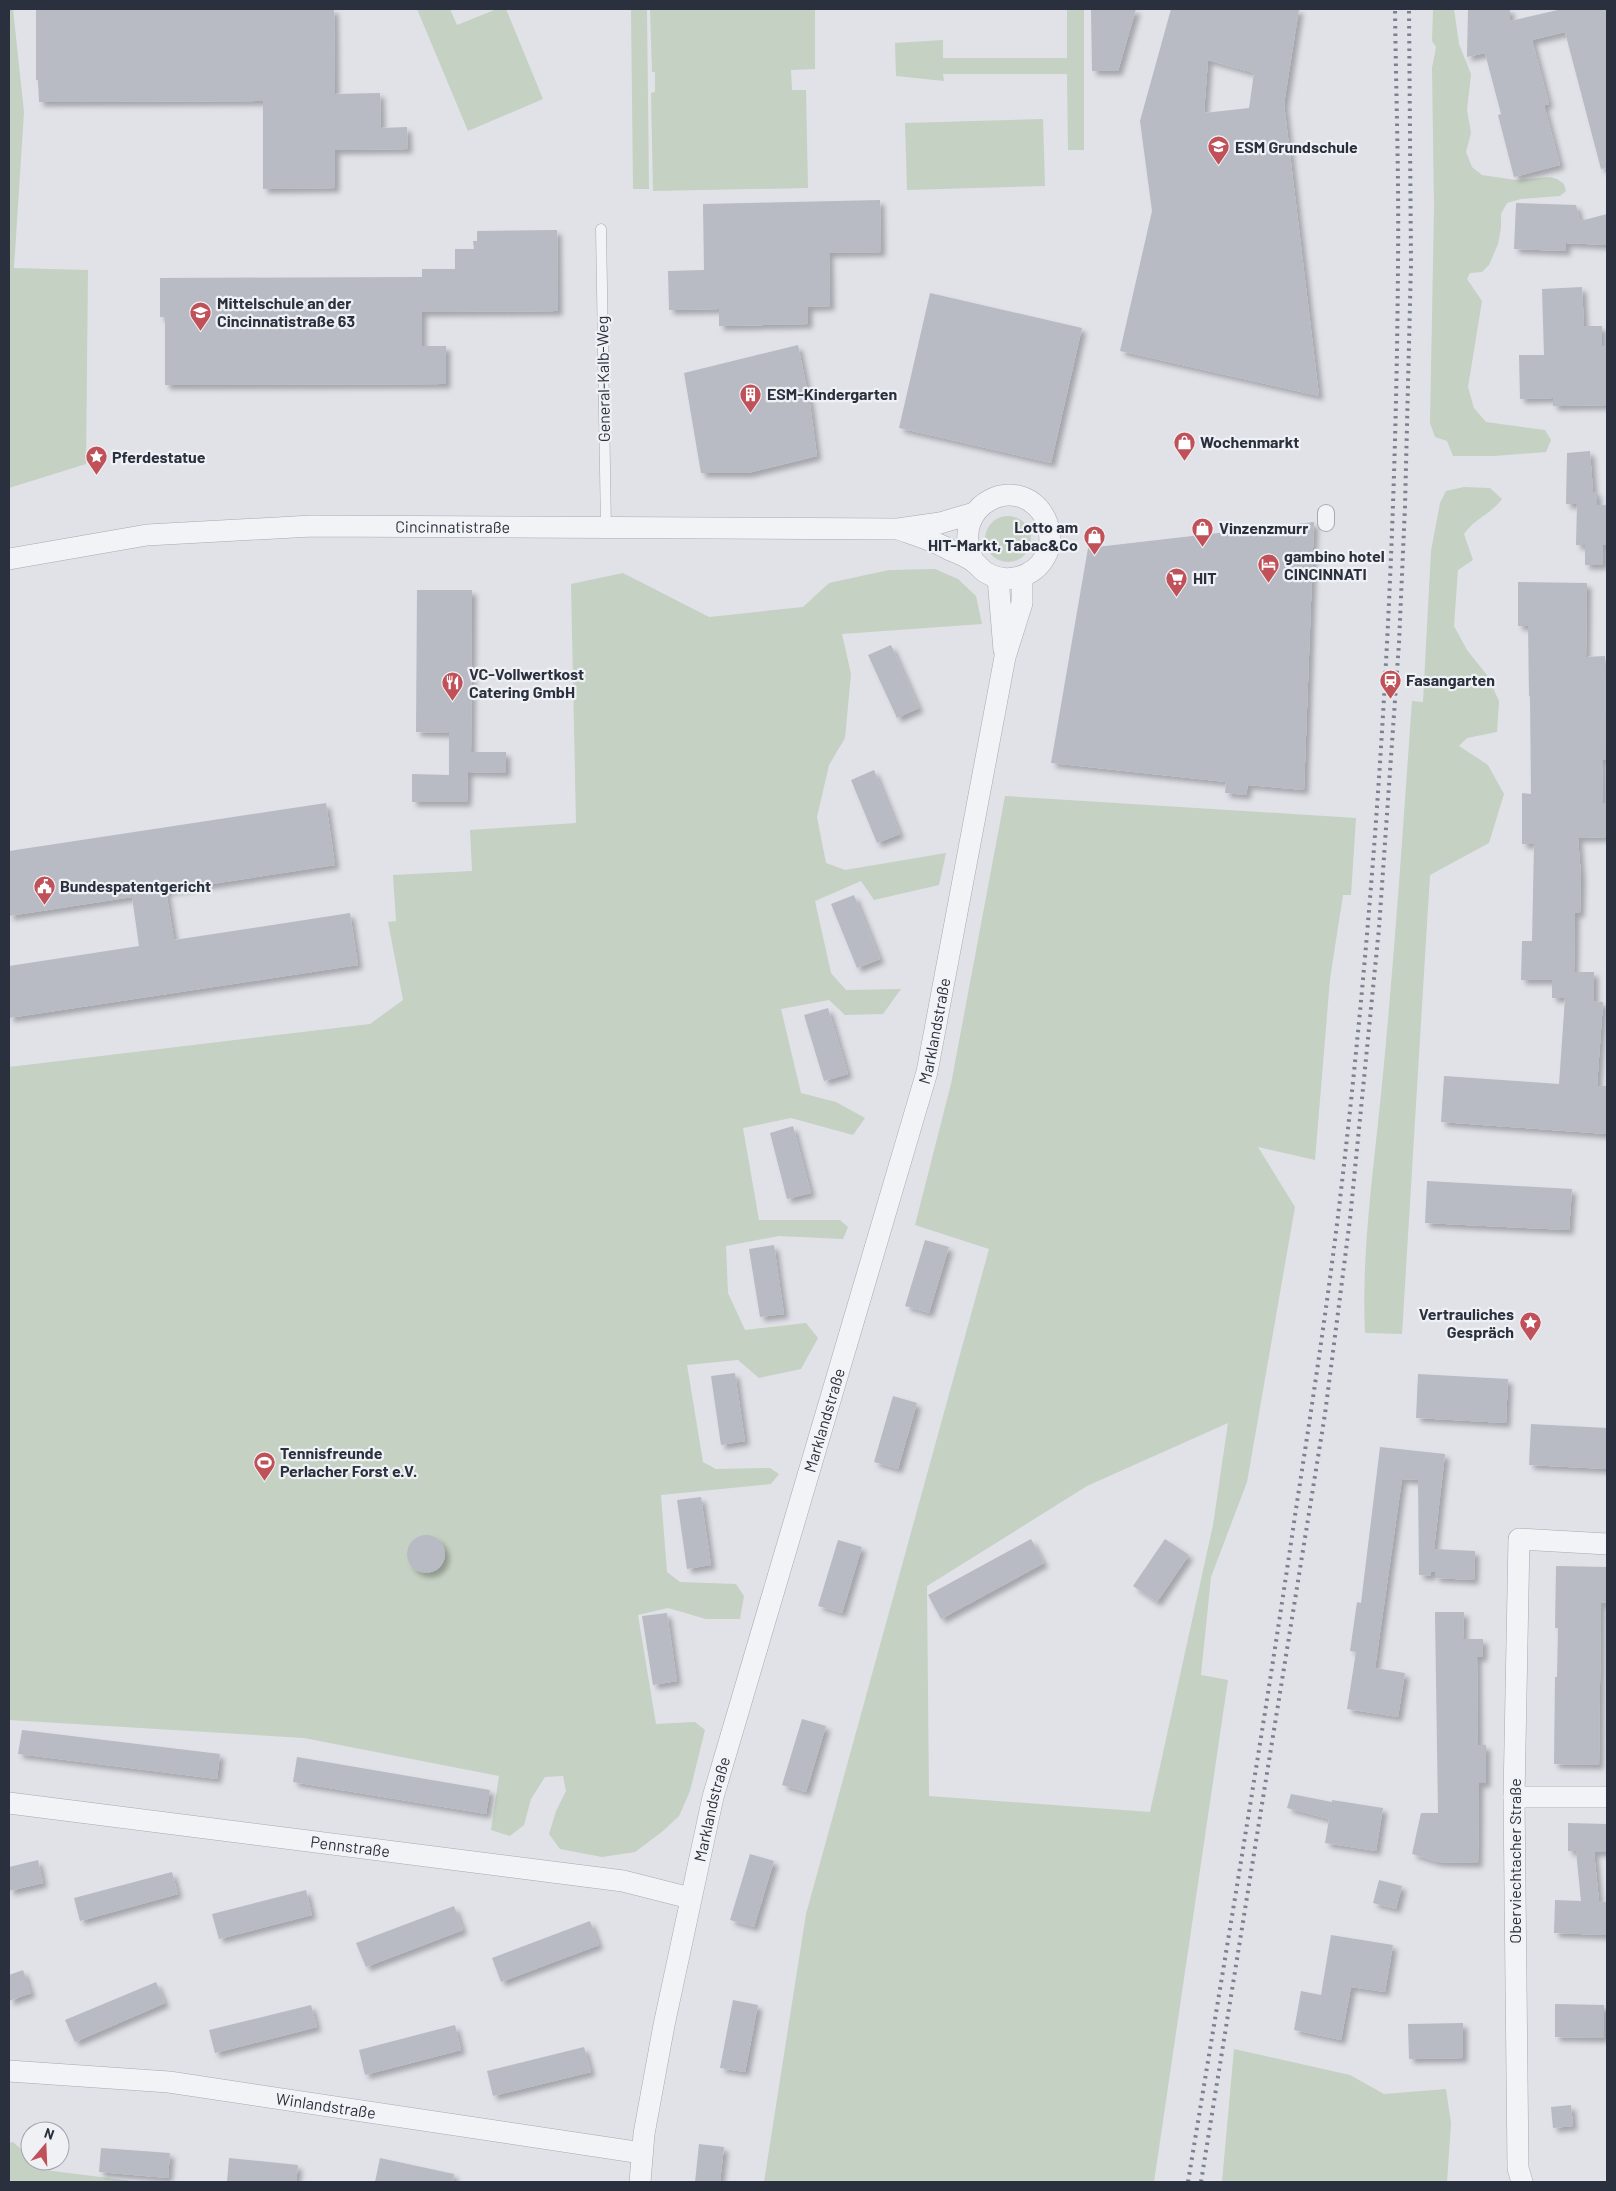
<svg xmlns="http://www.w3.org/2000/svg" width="1616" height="2191" viewBox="0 0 1616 2191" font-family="Barlow,sans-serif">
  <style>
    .green { fill: #c5d1c2; fill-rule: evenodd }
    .building { fill: #b8bbc4; fill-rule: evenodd; filter: url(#shadow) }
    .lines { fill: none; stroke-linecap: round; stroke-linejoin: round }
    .service-casing { stroke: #a6a9b1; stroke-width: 11 }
    .pedestrian-casing { stroke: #a6a9b1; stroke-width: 18 }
    .minor-casing { stroke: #a6a9b1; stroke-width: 22 }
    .service { stroke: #f2f3f6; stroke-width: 10 }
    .pedestrian { stroke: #f2f3f6; stroke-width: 16 }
    .minor { stroke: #f2f3f6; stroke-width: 21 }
    .rail { stroke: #7b8190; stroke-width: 4; stroke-dasharray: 2.5 5; stroke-linecap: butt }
    .labels { text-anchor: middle; stroke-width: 4.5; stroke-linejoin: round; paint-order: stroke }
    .poi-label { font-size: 16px; font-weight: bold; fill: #2a303d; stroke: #eff1f5; text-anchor: start }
    .street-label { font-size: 16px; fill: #2a303d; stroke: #eff1f5 }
  </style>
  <defs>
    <filter id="shadow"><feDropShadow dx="4.5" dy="4.5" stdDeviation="2.5" flood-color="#0004"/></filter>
  </defs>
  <rect width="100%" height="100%" fill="#e0e2e8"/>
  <path class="green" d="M 9,9 L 13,9 L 24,112 L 14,268 L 88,270 L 86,464 L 9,488 Z
    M 417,9 L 450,9 L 457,25 L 497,9 L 506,9 L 543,99 L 468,131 Z
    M 631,9 L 647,9 L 649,189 L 633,189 Z
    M 650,9 L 815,9 L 815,69 L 791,70 L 792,90 L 806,90 L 808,188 L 653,191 L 651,93 L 655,92 L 655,72 L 652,72 Z
    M 1067,9 L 1084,9 L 1084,150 L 1068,150 L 1067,74 L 943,74 L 944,81 L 896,76 L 895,43 L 943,40 L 943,58 L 1067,58 Z
    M 1433,9 L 1454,9 L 1459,44 L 1471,74 L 1467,110 L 1471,133 L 1466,152 L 1472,167 L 1482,175 L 1516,180 L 1550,177 L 1557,179 L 1564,184 L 1566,191 L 1560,196 L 1521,199 L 1507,203 L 1501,214 L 1501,228 L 1498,244 L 1489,265 L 1482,272 L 1470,273 L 1467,279 L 1482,301 L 1468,387 L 1474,408 L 1486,422 L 1545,430 L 1551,440 L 1546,452 L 1494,456 L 1453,456 L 1447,441 L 1435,437 L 1430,423 L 1434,208 L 1432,68 L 1436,47 L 1432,41 Z
    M 1043,119 L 1045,186 L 907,190 L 905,123 Z
    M 1464,487 L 1490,488 L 1502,499 C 1491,514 1474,519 1464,534 L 1473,560 L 1458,570 L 1454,626 L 1467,650 L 1487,675 L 1499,701 L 1497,732 L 1467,738 L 1459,746 L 1488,765 L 1504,794 L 1489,843 L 1430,875 L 1402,1334 L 1365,1333 C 1361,1247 1375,1160 1383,1074 C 1395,950 1403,826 1412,701 L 1423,702 L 1431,551 L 1440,503 L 1446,491 Z
    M985 539a23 23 0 1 1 46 0a23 23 0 1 1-46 0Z
    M 935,569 L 958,579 L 976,596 L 982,624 L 842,634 L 851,674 L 845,738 L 829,765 L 817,817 L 826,863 L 845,870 L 946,853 L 939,885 L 874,900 L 861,881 L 815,901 L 831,973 L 846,990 L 901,989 L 883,1014 L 845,1015 L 829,1000 L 781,1009 L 801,1093 L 836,1102 L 865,1118 L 853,1135 L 791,1118 L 743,1128 L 759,1220 L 840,1220 L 848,1227 L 843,1239 L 779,1236 L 726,1246 L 728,1293 L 745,1330 L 806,1323 L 818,1338 L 801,1369 L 759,1378 L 738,1360 L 687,1365 L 703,1462 L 716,1469 L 770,1468 L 779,1474 L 771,1484 L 661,1495 L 667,1572 L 680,1582 L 736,1584 L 744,1596 L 740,1619 L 706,1619 L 668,1608 L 638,1615 L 656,1724 L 695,1722 L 705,1730 L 690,1791 L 679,1816 L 663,1831 L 635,1852 L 602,1857 L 560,1849 L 549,1834 L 556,1811 L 566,1791 L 563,1776 L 545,1777 L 531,1799 L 524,1825 L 510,1836 L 491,1830 L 499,1776 L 304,1738 L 9,1720 L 9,1067 L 370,1024 L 403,1000 L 388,922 L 396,921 L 393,875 L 472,871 L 470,830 L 576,823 L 571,584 L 623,573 L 709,617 L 803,607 L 829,583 L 889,570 Z
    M 1005,796 L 1356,818 L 1351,895 L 1343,895 L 1330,979 L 1315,1160 L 1258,1147 L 1295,1207 L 1247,1482 L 1211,1577 L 1201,1675 L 1228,1680 L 1154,2182 L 764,2182 L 806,1914 L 989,1249 L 915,1225 L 951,1084 ZM 1228,1423 L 1213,1525 L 1150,1812 L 929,1796 L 927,1586 L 1087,1486 Z
    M 1234,2049 L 1350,2075 L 1384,2094 L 1446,2089 L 1451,2123 L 1447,2182 L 1222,2182 Z
    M 13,2142 L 30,2157 L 30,2161 L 35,2161 L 45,2170 L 140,2182 L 9,2182 L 9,2143 Z"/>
  <path class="building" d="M 334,9 L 335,94 L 380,93 L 381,128 L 407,127 L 408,149 L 335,150 L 335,188 L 263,189 L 263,101 L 39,102 L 38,80 L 36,80 L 36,10 Z
    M 1091,9 L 1136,9 L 1118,71 L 1092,71 Z
    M 1171,9 L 1299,9 L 1284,104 L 1319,396 L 1120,351 L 1152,211 L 1140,121 ZM 1208,60 L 1254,73 L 1249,108 L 1204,113 Z
    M 1468,9 L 1510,9 L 1510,21 L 1562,9 L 1607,9 L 1607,168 L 1601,169 L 1565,32 L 1532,40 L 1549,104 L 1544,105 L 1560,165 L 1514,177 L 1498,115 L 1501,114 L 1485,53 L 1467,57 Z
    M 880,200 L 881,252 L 829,253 L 830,306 L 808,307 L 808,324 L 719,326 L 719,309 L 669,310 L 668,271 L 704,270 L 703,204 Z
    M 1516,203 L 1576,205 L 1580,221 L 1607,214 L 1607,245 L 1566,243 L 1566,251 L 1514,249 Z
    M 557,230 L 558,311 L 422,312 L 422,346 L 446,346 L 446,384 L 165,385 L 165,317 L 160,317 L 160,278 L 422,277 L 422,269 L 455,269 L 455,249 L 474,249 L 473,241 L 477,241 L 477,231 Z
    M 1582,287 L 1584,326 L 1602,326 L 1602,346 L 1607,346 L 1607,405 L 1553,406 L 1553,398 L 1520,399 L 1519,355 L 1544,355 L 1542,289 Z
    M 930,293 L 1082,328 L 1051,463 L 899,428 Z
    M 798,345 L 810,404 L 817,456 L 748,473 L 701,473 L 684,373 Z
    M 1590,451 L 1593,492 L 1597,492 L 1597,505 L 1607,505 L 1607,545 L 1603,545 L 1603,565 L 1585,565 L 1585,545 L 1576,545 L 1577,504 L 1566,504 L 1567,453 Z
    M 1314,522 L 1304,790 L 1248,785 L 1246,795 L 1225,793 L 1226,782 L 1051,763 L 1088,548 Z
    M 1518,582 L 1587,583 L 1586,657 L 1605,656 L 1606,760 L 1602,760 L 1603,803 L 1607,803 L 1607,837 L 1578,838 L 1581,876 L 1580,913 L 1575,913 L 1574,972 L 1594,972 L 1594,1001 L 1603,1002 L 1597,1086 L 1607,1086 L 1607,1134 L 1441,1122 L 1444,1076 L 1559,1084 L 1565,998 L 1552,998 L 1552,980 L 1521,980 L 1522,941 L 1532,941 L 1534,844 L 1522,844 L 1522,793 L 1531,794 L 1530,696 L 1529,696 L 1528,626 L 1518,626 Z
    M 417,590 L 472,590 L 471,752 L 506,752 L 506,773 L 468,772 L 467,802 L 412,802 L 412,774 L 449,775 L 449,733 L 416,732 Z
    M 891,645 L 919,708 L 897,718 L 868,655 Z
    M 874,770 L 900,834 L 877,843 L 851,780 Z
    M 326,803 L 335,865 L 166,891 L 174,940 L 350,913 L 358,965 L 9,1018 L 9,966 L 139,946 L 132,897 L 9,916 L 9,851 Z
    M 854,895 L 880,959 L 857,968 L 831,904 Z
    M 828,1008 L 848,1074 L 824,1081 L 804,1015 Z
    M 793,1126 L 811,1193 L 787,1199 L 770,1133 Z
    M 1427,1181 L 1572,1189 L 1569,1230 L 1425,1223 Z
    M 925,1240 L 949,1247 L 929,1313 L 905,1306 Z
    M 774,1245 L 784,1314 L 760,1317 L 749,1249 Z
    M 735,1373 L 745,1441 L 721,1445 L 711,1376 Z
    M 1418,1374 L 1508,1379 L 1506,1423 L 1416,1418 Z
    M 893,1396 L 917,1403 L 898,1469 L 874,1462 Z
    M 1531,1424 L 1607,1428 L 1607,1469 L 1529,1465 Z
    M 1380,1447 L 1445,1454 L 1434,1549 L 1475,1551 L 1474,1580 L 1435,1578 L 1435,1572 L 1431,1572 L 1431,1576 L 1419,1575 L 1418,1480 L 1402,1479 L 1375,1668 L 1405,1673 L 1398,1717 L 1347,1709 L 1356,1652 L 1350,1651 L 1357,1602 L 1361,1603 Z
    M 701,1497 L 711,1565 L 687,1569 L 677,1500 Z
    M407 1554a19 19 0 1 1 38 0a19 19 0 1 1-38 0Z
    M 1031,1539 L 1044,1563 L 941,1619 L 928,1595 Z
    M 1165,1539 L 1189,1555 L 1157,1602 L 1133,1586 Z
    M 838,1540 L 862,1547 L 842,1613 L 818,1606 Z
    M 1556,1566 L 1607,1567 L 1607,1603 L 1601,1603 L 1599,1765 L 1554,1764 L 1555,1677 L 1557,1677 L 1558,1628 L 1555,1628 Z
    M 1435,1612 L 1464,1612 L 1463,1639 L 1483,1639 L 1483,1657 L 1477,1657 L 1478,1745 L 1486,1745 L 1486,1783 L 1479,1783 L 1478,1863 L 1438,1862 L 1412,1854 L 1421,1813 L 1438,1813 Z
    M 667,1613 L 677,1681 L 653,1685 L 642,1616 Z
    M 802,1719 L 826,1726 L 806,1792 L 782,1785 Z
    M 22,1730 L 220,1754 L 217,1779 L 18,1754 Z
    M 297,1757 L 490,1790 L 486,1814 L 293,1782 Z
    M 1291,1794 L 1332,1802 L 1332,1800 L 1383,1808 L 1376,1851 L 1325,1843 L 1329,1819 L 1287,1808 Z
    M 1568,1823 L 1607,1824 L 1607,1852 L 1594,1852 L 1599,1901 L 1607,1902 L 1607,1935 L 1554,1933 L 1555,1900 L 1581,1901 L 1576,1851 L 1568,1851 Z
    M 750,1854 L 774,1861 L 754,1927 L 730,1920 Z
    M 38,1860 L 43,1883 L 9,1891 L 9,1867 Z
    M 172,1872 L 178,1894 L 80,1921 L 74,1898 Z
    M 1379,1880 L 1402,1886 L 1396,1909 L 1373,1903 Z
    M 306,1890 L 312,1915 L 219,1939 L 212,1914 Z
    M 454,1906 L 463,1930 L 366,1967 L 356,1943 Z
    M 590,1921 L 599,1945 L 501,1982 L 492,1958 Z
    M 1331,1935 L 1393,1945 L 1385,1992 L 1351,1987 L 1341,2040 L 1294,2030 L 1301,1991 L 1321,1995 Z
    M 23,1970 L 31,1993 L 9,2001 L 9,1975 Z
    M 156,1982 L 165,2003 L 75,2042 L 65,2020 Z
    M 733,2000 L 758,2005 L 745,2072 L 720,2068 Z
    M 1555,2004 L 1604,2005 L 1604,2038 L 1555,2037 Z
    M 311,2005 L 317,2027 L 215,2053 L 209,2030 Z
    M 1463,2023 L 1463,2058 L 1409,2059 L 1408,2024 Z
    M 455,2025 L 461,2050 L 365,2075 L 359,2050 Z
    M 584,2047 L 591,2072 L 493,2096 L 487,2071 Z
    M 1571,2105 L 1573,2126 L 1553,2128 L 1551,2107 Z
    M 699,2144 L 724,2147 L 720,2182 L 695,2182 Z
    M 101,2148 L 170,2153 L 168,2178 L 99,2172 Z
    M 229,2158 L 298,2165 L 296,2182 L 227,2182 Z
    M 380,2158 L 454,2174 L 453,2182 L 375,2182 Z"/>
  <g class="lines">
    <defs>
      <path id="service" d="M 601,229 L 606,529"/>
      <path id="pedestrian" d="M 1326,523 L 1326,513"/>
      <g id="minor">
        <path d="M 901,530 C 918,536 935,541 950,550 C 958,553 967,557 974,562 C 978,565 981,569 985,572 C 1006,585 1033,578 1045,557 C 1052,545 1051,530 1045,518 C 1020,470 946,504 974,562"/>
        <path id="s1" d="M 9,559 L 147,535 L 312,526 L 898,529 L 940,523 L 974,513"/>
        <path d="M 998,578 L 1004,650"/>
        <path d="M 1514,1797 L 1607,1797"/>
        <path id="s2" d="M 9,1803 L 623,1881 L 690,1898"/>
        <path id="s3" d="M 9,2071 L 169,2082 L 642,2153"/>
        <path id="s4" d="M 640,2182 L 644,2134 L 664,2025 L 713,1797 L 927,1072 L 1005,657 L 1022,603 L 1022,577"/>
        <path d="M 1522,2182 L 1518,2168 L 1514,1797 L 1519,1539 L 1607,1544"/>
      </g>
    </defs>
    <use href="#service" class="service-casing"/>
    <use href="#pedestrian" class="pedestrian-casing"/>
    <use href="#minor" class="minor-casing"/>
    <use href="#service" class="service"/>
    <use href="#pedestrian" class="pedestrian"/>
    <use href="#minor" class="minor"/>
    <path class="rail" d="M 1188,2182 C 1225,1958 1263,1734 1296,1509 C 1311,1412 1326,1314 1338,1216 C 1376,899 1396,580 1398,262 C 1399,177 1396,93 1395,9
      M 1201,2182 L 1325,1414 L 1350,1219 L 1379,928 L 1399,643 L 1405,506 L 1411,263 L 1409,9"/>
  </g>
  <defs>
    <symbol id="school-pin" viewBox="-11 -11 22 30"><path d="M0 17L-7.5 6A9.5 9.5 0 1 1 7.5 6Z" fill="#c15158" stroke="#eff1f5"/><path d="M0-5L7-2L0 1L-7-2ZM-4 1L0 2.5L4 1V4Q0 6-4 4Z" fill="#fff"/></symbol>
    <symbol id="building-pin" viewBox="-11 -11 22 30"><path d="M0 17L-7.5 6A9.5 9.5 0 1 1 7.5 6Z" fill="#c15158" stroke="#eff1f5"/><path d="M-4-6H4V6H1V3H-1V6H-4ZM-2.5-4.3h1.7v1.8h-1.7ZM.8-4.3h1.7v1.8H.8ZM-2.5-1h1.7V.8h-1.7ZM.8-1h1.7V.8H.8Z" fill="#fff"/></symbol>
    <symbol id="shop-pin" viewBox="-11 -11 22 30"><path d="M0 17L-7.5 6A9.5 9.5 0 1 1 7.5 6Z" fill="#c15158" stroke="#eff1f5"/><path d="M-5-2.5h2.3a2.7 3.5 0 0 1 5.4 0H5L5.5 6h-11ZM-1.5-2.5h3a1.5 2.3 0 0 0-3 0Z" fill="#fff"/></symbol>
    <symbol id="sight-pin" viewBox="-11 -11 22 30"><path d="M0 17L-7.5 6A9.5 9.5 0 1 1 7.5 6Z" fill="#c15158" stroke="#eff1f5"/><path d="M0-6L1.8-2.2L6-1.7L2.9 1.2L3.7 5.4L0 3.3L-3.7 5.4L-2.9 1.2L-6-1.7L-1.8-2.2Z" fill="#fff"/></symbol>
    <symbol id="hotel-pin" viewBox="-11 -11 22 30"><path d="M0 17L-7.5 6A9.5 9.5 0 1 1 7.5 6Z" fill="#c15158" stroke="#eff1f5"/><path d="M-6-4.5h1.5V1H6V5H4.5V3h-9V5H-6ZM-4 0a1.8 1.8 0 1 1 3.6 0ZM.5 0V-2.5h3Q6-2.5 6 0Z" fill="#fff"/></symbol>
    <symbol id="supermarket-pin" viewBox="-11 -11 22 30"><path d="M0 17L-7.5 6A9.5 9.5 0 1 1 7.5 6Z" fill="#c15158" stroke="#eff1f5"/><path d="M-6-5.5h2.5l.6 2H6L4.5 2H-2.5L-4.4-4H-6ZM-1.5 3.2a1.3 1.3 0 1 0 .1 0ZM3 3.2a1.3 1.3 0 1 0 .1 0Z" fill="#fff"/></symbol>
    <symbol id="station-pin" viewBox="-11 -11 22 30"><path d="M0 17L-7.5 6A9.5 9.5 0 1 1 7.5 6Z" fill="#c15158" stroke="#eff1f5"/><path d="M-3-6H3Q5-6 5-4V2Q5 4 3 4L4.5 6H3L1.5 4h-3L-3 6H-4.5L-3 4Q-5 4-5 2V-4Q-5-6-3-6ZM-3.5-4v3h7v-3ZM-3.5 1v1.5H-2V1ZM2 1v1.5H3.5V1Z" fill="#fff"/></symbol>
    <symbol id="restaurant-pin" viewBox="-11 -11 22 30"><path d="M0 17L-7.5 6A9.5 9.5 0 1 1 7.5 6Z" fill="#c15158" stroke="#eff1f5"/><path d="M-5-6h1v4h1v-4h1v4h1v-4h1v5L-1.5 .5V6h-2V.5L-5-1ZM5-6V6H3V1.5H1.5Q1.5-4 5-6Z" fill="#fff"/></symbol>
    <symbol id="civic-pin" viewBox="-11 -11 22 30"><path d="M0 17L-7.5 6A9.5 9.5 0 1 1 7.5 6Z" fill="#c15158" stroke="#eff1f5"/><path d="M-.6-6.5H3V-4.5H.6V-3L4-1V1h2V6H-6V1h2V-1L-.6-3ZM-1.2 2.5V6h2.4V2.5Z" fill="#fff"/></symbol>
    <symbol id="stadium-pin" viewBox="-11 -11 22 30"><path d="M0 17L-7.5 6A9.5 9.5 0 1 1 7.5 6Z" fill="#c15158" stroke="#eff1f5"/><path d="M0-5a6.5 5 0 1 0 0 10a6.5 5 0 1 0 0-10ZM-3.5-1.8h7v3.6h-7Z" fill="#fff"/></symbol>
  </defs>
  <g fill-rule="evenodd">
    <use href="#school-pin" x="1206" y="134" width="25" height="34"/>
    <use href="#school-pin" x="188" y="300" width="25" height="34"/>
    <use href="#building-pin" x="738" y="382" width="25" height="34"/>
    <use href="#shop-pin" x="1172" y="430" width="25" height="34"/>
    <use href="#sight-pin" x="84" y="444" width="25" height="34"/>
    <use href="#shop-pin" x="1190" y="516" width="25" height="34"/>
    <use href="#shop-pin" x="1082" y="524" width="25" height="34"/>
    <use href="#hotel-pin" x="1256" y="552" width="25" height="34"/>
    <use href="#supermarket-pin" x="1164" y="566" width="25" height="34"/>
    <use href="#station-pin" x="1378" y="668" width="25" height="34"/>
    <use href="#restaurant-pin" x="440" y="670" width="25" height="34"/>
    <use href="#civic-pin" x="32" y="874" width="25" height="34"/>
    <use href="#sight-pin" x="1518" y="1310" width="25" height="34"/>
    <use href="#stadium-pin" x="252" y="1450" width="25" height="34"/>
  </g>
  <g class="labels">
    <g class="poi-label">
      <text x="1235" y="153">ESM Grundschule</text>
      <text x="217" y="309">Mittelschule an der<tspan x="217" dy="18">Cincinnatistraße 63</tspan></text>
      <text x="767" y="400">ESM-Kindergarten</text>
      <text x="1200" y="448">Wochenmarkt</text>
      <text x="112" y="463">Pferdestatue</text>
      <text x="1078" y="533" text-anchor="end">Lotto am<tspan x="1078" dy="18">HIT-Markt, Tabac&amp;Co</tspan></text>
      <text x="1219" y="534">Vinzenzmurr</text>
      <text x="1284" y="562">gambino hotel<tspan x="1284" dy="18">CINCINNATI</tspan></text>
      <text x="1193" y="584">HIT</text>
      <text x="469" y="680">VC-Vollwertkost<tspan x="469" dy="18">Catering GmbH</tspan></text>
      <text x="1406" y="686">Fasangarten</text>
      <text x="60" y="892">Bundespatentgericht</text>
      <text x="1514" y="1320" text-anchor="end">Vertrauliches<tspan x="1514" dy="18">Gespräch</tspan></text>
      <text x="280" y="1459">Tennisfreunde<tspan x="280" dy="18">Perlacher Forst e.V.</tspan></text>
    </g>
    <g class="street-label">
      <text transform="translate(603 379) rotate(-91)" y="6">General-Kalb-Weg</text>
      <text dy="6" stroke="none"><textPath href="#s1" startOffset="446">Cincinnatistraße</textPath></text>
      <text dy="6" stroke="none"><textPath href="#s4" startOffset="1190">Marklandstraße</textPath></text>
      <text dy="6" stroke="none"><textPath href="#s4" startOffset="785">Marklandstraße</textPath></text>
      <text dy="6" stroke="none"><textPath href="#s4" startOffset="380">Marklandstraße</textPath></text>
      <text dy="6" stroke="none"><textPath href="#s2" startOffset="344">Pennstraße</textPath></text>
      <text transform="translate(1515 1861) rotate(-90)" y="6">Oberviechtacher Straße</text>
      <text dy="6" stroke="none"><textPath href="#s3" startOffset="319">Winlandstraße</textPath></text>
    </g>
  </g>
  <rect width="1616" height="2191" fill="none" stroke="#2a303d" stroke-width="20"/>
  <g transform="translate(45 2146) rotate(19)"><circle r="24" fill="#eff1f5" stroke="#a0a4ab"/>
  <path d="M0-4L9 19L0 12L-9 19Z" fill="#c15158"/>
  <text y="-8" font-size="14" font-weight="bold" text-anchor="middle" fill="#2a303d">N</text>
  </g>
</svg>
